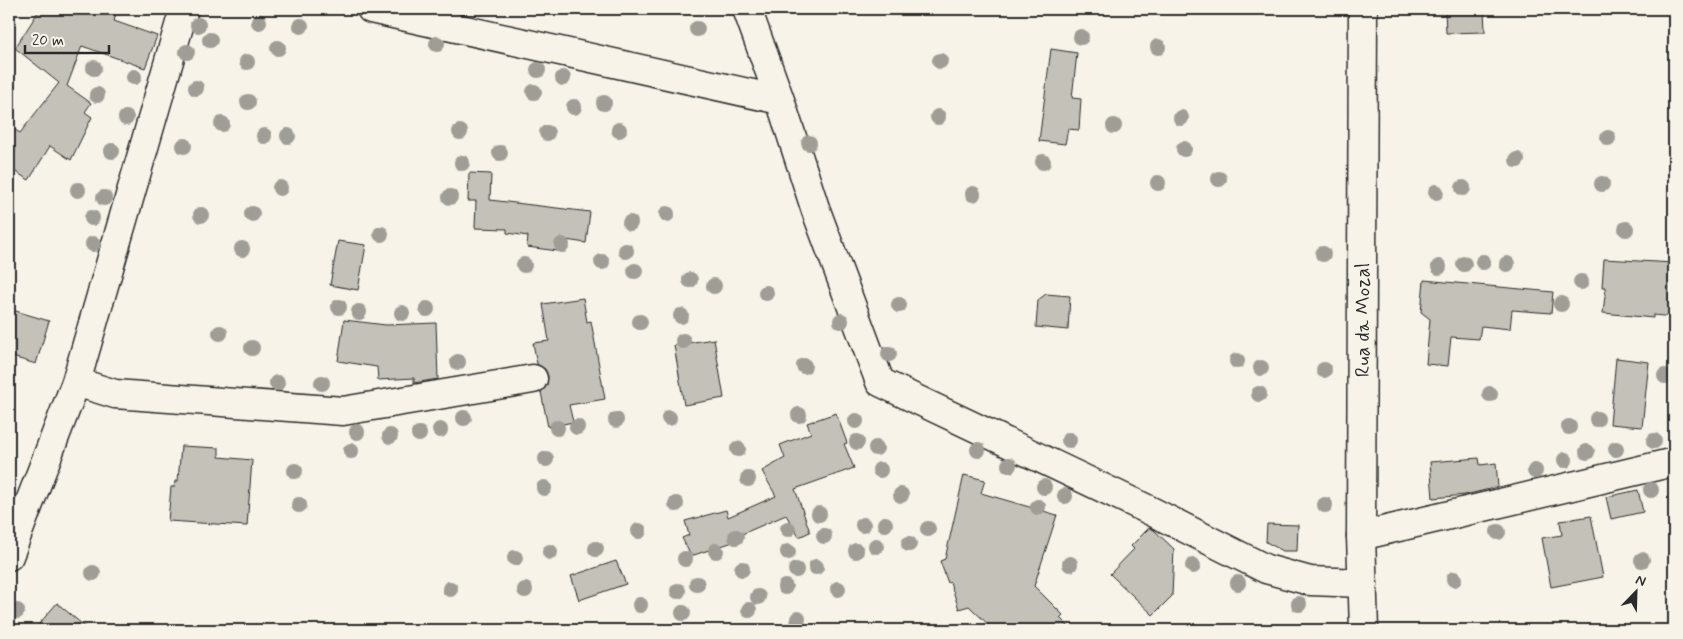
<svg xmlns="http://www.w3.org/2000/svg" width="1683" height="639" viewBox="0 0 1683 639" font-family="Mynerve,sans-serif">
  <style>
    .building { fill: #c4c1b9; stroke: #2b2b2b }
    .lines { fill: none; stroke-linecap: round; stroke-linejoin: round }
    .minor-casing { stroke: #2b2b2b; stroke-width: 31 }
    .major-casing { stroke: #2b2b2b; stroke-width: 31 }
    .minor { stroke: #f7f3e8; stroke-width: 28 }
    .major { stroke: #f7f3e8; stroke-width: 28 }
    .tree { fill: #9f9d96 }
    .labels { text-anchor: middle; stroke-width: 5; stroke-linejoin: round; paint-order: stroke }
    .street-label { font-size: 20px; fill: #2b2b2b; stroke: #f7f3e8 }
  </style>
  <rect width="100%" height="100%" fill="#f7f3e8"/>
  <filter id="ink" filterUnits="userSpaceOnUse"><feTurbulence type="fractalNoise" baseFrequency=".02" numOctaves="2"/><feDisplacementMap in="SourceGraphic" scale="10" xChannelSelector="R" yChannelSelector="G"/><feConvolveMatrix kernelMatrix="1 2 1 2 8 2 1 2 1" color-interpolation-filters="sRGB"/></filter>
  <g filter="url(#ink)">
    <path class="building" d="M 40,9 L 102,9 L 116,14 L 114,21 L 157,36 L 145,68 L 82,46 L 67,86 L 91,103 L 85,112 L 92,117 L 71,160 L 50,146 L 29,180 L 9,168 L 9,126 L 20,133 L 59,83 L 15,48 Z
      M 1445,9 L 1484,9 L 1485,32 L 1446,33 Z
      M 1051,49 L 1077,53 L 1072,98 L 1081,99 L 1079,130 L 1068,129 L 1065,144 L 1039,141 Z
      M 469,173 L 491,174 L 490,200 L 590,212 L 586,243 L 559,239 L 558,251 L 527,247 L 528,236 L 507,233 L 507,229 L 475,228 L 476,201 L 468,201 Z
      M 338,241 L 366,245 L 358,290 L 330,285 Z
      M 1604,259 L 1674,263 L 1674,317 L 1653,315 L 1653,318 L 1603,313 L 1606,287 L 1602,287 Z
      M 1424,280 L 1553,292 L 1551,313 L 1512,310 L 1510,329 L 1481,326 L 1479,339 L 1451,337 L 1448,366 L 1426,364 L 1430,319 L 1421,312 Z
      M 1046,294 L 1070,296 L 1068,330 L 1036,327 L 1038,300 Z
      M 583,298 L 587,322 L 591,321 L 605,399 L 569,405 L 573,422 L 548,427 L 541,392 L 547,385 L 548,376 L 545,369 L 537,364 L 533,343 L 549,341 L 543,304 Z
      M 9,309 L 49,321 L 36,364 L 9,356 Z
      M 344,320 L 386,325 L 436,323 L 438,379 L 414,383 L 414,378 L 378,380 L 377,367 L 338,361 Z
      M 714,339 L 724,398 L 684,405 L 674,345 Z
      M 1616,358 L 1649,362 L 1642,427 L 1610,424 Z
      M 836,413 L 847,443 L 844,444 L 854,468 L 795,489 L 810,532 L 799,537 L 786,515 L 735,537 L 736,541 L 691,556 L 682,538 L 689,535 L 685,521 L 726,510 L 728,517 L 776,496 L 762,471 L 785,458 L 780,445 L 811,433 L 807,423 Z
      M 181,446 L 219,448 L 219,457 L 252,460 L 247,526 L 168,521 L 171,487 L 174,487 L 175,481 L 178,481 Z
      M 1479,458 L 1480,465 L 1496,463 L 1498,487 L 1465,495 L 1433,498 L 1430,462 Z
      M 964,475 L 985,480 L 981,493 L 1057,515 L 1034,586 L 1063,615 L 1060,618 L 1072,630 L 994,630 L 969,606 L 959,609 L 950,582 L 948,583 L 940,561 L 945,559 Z
      M 1638,490 L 1643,512 L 1611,519 L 1606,497 Z
      M 1591,516 L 1603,577 L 1551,587 L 1542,538 L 1562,535 L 1560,521 Z
      M 1267,524 L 1298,525 L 1297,551 L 1283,551 L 1266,542 Z
      M 1149,528 L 1154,530 L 1174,549 L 1172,596 L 1153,615 L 1110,574 L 1134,549 L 1131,546 Z
      M 616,561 L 626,584 L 579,600 L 571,576 Z
      M 57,603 L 89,630 L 34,630 Z"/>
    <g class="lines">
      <defs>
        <path id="minor" d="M 371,9 L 780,100
          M 747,9 L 780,100 L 815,208 L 880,382 L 1147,509 L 1266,569 L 1310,581 L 1363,583
          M 76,382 L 115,394 L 343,411 L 533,379
          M 1361,536 L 1674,462
          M 9,556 L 76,382 L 184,9"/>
        <path id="major" d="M 1363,9 L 1361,536 L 1364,630"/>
      </defs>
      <use href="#minor" class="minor-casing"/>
      <use href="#major" class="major-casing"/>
      <use href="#minor" class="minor"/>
      <use href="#major" class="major"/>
    </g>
    <g class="tree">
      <circle cx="259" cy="22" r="8"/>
      <circle cx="198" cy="25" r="8"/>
      <circle cx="301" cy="26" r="8"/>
      <circle cx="697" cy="29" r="8"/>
      <circle cx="1081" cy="37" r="8"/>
      <circle cx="210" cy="40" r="8"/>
      <circle cx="437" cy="44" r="8"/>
      <circle cx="1158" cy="47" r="8"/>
      <circle cx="278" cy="48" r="8"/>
      <circle cx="187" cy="52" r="8"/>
      <circle cx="940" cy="61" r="8"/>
      <circle cx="247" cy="62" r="8"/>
      <circle cx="94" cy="68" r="8"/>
      <circle cx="538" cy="70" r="8"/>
      <circle cx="134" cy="77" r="8"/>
      <circle cx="563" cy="78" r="8"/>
      <circle cx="196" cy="88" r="8"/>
      <circle cx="534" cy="92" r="8"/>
      <circle cx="97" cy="95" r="8"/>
      <circle cx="248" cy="102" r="8"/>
      <circle cx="604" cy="103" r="8"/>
      <circle cx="574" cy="107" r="8"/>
      <circle cx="938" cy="117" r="8"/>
      <circle cx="126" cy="118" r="8"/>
      <circle cx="1181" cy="118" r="8"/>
      <circle cx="222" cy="124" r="8"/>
      <circle cx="1114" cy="126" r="8"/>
      <circle cx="619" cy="130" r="8"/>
      <circle cx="460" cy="132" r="8"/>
      <circle cx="547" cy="133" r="8"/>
      <circle cx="264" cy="136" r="8"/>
      <circle cx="288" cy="136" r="8"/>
      <circle cx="1608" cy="138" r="8"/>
      <circle cx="809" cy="143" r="8"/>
      <circle cx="184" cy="146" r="8"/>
      <circle cx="1184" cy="149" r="8"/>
      <circle cx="112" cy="151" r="8"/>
      <circle cx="500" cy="153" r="8"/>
      <circle cx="1517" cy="160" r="8"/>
      <circle cx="1043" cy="162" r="8"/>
      <circle cx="462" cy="163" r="8"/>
      <circle cx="1219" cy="179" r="8"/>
      <circle cx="1158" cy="183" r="8"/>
      <circle cx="1602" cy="184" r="8"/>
      <circle cx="280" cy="188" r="8"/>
      <circle cx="1463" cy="188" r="8"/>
      <circle cx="78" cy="190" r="8"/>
      <circle cx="1436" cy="192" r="8"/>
      <circle cx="973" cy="194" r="8"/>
      <circle cx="450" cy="197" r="8"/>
      <circle cx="104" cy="198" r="8"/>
      <circle cx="252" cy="214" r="8"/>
      <circle cx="667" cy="214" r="8"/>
      <circle cx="201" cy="215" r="8"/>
      <circle cx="92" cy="218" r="8"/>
      <circle cx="630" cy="223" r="8"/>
      <circle cx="1626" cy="229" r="8"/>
      <circle cx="381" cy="234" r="8"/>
      <circle cx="93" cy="244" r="8"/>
      <circle cx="562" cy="245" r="8"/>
      <circle cx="242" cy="249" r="8"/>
      <circle cx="626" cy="251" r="8"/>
      <circle cx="1323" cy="254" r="8"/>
      <circle cx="602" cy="262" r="8"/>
      <circle cx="1483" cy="262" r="8"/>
      <circle cx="1464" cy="264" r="8"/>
      <circle cx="1507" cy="264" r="8"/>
      <circle cx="524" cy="265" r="8"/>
      <circle cx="1439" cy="267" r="8"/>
      <circle cx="635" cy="271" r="8"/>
      <circle cx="690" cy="280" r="8"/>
      <circle cx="1581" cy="282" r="8"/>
      <circle cx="714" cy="286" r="8"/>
      <circle cx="766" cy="293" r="8"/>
      <circle cx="1561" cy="304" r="8"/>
      <circle cx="899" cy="305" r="8"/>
      <circle cx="339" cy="307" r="8"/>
      <circle cx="427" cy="309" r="8"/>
      <circle cx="359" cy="312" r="8"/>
      <circle cx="402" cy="313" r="8"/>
      <circle cx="681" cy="316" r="8"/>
      <circle cx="841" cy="321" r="8"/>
      <circle cx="640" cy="322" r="8"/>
      <circle cx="220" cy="333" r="8"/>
      <circle cx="683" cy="341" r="8"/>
      <circle cx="252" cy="348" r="8"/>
      <circle cx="889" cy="354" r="8"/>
      <circle cx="1237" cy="361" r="8"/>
      <circle cx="458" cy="362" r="8"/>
      <circle cx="804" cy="366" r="8"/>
      <circle cx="1261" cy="368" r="8"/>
      <circle cx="1324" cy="370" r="8"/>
      <circle cx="1665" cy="376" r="8"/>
      <circle cx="277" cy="383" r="8"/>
      <circle cx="322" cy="383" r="8"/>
      <circle cx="1259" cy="394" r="8"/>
      <circle cx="1490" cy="394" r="8"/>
      <circle cx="799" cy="415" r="8"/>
      <circle cx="464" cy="418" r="8"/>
      <circle cx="669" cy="418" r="8"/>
      <circle cx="1597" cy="419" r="8"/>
      <circle cx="616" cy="420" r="8"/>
      <circle cx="856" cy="421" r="8"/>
      <circle cx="577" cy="427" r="8"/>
      <circle cx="1569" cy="427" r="8"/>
      <circle cx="557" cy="428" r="8"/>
      <circle cx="440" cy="430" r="8"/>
      <circle cx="357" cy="432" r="8"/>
      <circle cx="419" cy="434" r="8"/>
      <circle cx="390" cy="436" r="8"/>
      <circle cx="1069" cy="440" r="8"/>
      <circle cx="1654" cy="441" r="8"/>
      <circle cx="857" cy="442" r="8"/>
      <circle cx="876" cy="448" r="8"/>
      <circle cx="738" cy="449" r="8"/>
      <circle cx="1616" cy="449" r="8"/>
      <circle cx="978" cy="450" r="8"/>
      <circle cx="351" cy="451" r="8"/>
      <circle cx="1587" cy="452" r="8"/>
      <circle cx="546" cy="459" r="8"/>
      <circle cx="1565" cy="460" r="8"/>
      <circle cx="1009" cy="465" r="8"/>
      <circle cx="880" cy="470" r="8"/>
      <circle cx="295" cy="471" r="8"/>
      <circle cx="1535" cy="471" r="8"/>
      <circle cx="748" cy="479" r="8"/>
      <circle cx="1044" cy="487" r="8"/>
      <circle cx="544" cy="488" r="8"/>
      <circle cx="1651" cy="490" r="8"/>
      <circle cx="901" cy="495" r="8"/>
      <circle cx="1065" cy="496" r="8"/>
      <circle cx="676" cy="504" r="8"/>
      <circle cx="299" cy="505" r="8"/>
      <circle cx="1325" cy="505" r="8"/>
      <circle cx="1038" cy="507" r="8"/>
      <circle cx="819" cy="514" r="8"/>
      <circle cx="885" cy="524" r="8"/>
      <circle cx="863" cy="525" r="8"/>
      <circle cx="788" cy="529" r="8"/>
      <circle cx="928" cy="529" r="8"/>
      <circle cx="639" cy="531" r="8"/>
      <circle cx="1498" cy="532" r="8"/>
      <circle cx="824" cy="536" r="8"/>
      <circle cx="736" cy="537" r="8"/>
      <circle cx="909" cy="544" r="8"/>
      <circle cx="876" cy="546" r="8"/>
      <circle cx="596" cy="549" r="8"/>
      <circle cx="716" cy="551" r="8"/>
      <circle cx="856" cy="551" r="8"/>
      <circle cx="550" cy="552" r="8"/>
      <circle cx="788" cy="552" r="8"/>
      <circle cx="515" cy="558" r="8"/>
      <circle cx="685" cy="559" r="8"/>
      <circle cx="1642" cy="560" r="8"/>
      <circle cx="1070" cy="564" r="8"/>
      <circle cx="1193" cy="566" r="8"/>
      <circle cx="816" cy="567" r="8"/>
      <circle cx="742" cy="569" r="8"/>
      <circle cx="796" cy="570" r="8"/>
      <circle cx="93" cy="573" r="8"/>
      <circle cx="1454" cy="579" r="8"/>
      <circle cx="1238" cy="583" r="8"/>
      <circle cx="697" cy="584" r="8"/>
      <circle cx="785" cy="587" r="8"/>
      <circle cx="450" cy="589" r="8"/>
      <circle cx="838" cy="589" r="8"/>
      <circle cx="525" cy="590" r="8"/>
      <circle cx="678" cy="591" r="8"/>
      <circle cx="758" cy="597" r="8"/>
      <circle cx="1299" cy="604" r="8"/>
      <circle cx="640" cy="605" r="8"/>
      <circle cx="749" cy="610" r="8"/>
      <circle cx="17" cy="611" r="8"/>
      <circle cx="683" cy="613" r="8"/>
      <circle cx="798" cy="619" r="8"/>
    </g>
  </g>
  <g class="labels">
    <g class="street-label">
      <text transform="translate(1362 320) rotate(-90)" y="7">Rua da Mozal</text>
    </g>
  </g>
  <rect width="1683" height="639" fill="none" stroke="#f7f3e8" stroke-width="30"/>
  <rect x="15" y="15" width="1653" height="609" fill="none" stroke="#2b2b2b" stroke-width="2" filter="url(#ink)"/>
  <g transform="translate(1636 592) rotate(23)" stroke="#f7f3e8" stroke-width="4" paint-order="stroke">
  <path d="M0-4L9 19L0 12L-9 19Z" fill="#2b2b2b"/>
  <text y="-8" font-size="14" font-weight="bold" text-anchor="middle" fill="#2b2b2b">N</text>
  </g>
  <path d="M25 45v8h84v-8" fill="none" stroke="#2b2b2b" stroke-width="2.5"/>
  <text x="32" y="45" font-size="15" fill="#2b2b2b" stroke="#f7f3e8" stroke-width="4" paint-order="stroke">20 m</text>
</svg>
